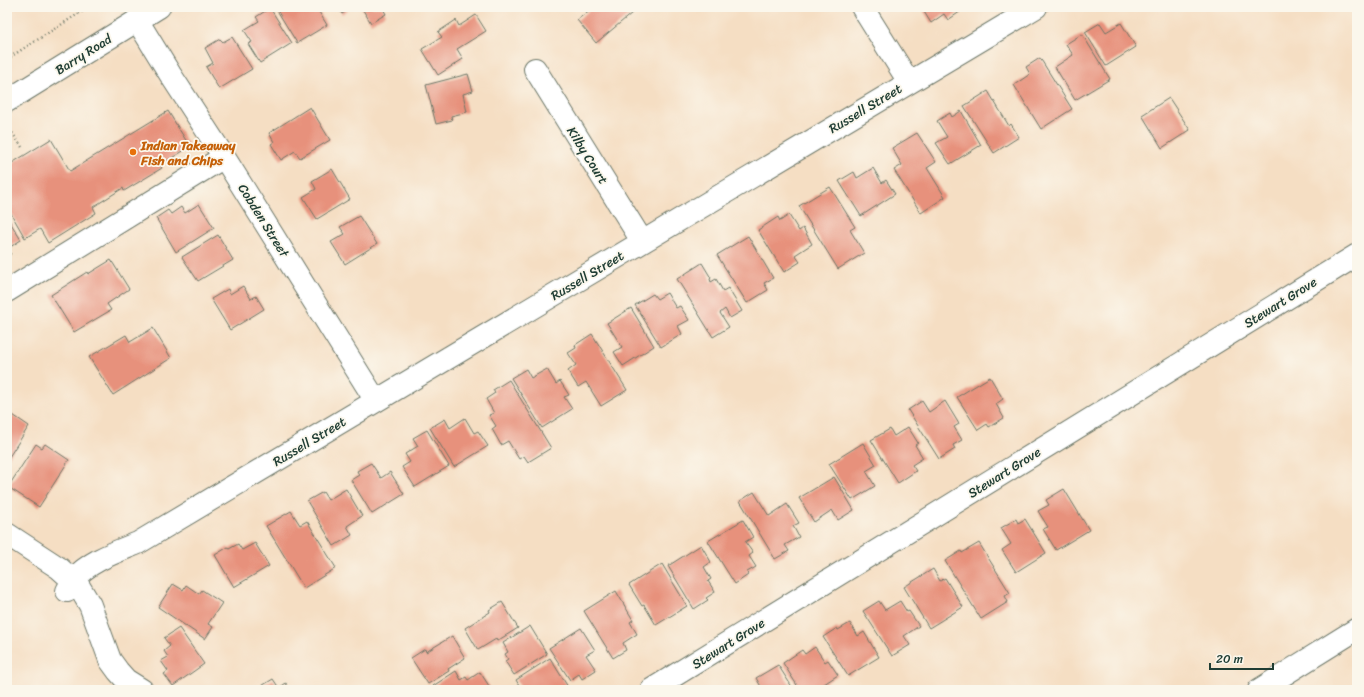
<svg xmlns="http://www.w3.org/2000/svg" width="1364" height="697" viewBox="0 0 1364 697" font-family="Sriracha,sans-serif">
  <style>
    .building { fill: #e7917b }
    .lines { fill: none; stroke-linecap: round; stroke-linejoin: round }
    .minor-casing { stroke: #6a7566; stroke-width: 24 }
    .major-casing { stroke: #6a7566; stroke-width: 24 }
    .path { stroke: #6a7566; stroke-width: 2.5; stroke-dasharray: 1 3; stroke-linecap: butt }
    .minor { stroke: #fff; stroke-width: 22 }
    .major { stroke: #fff; stroke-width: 22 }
    .rail-casing { stroke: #1f3d34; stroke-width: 4.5 }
    .rail { stroke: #fbf7ec; stroke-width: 3; stroke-dasharray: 9; stroke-linecap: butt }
    .food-dot { fill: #e8710a; stroke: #fbf7ec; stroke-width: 1.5 }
    .labels { text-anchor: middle; stroke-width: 3.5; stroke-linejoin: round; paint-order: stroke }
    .street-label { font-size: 13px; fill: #1f3d34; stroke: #fbf7ec }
    .food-label { font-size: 13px; font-weight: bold; fill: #c56008; stroke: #fbf7ec; text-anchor: start }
  </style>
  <rect width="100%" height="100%" fill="#fbf7ec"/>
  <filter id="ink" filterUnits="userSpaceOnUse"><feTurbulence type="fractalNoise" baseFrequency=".025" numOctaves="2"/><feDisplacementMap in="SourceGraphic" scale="8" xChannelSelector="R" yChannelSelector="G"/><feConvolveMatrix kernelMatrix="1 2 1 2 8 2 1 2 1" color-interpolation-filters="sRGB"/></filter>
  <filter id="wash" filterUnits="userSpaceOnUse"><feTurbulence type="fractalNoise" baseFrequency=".012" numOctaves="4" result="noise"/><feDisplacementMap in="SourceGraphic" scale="16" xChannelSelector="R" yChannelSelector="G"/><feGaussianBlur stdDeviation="0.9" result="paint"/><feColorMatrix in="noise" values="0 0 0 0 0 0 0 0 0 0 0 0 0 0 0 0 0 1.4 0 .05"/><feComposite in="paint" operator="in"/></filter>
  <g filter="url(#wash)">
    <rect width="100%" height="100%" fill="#f5dec3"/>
    <g id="blocks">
      <path class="building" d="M 275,7 L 316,7 L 327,25 L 297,43 Z
        M 338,7 L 352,7 L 342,14 Z
        M 361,7 L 382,7 L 386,14 L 371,23 Z
        M 589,7 L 627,7 L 632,13 L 596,43 L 577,20 L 591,9 Z
        M 921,7 L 967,7 L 948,20 L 944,14 L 931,23 Z
        M 270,8 L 292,43 L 260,63 L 248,44 L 252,42 L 244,30 L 259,21 L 256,17 Z
        M 476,15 L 486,31 L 457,49 L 463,59 L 438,75 L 422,49 L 442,37 L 438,32 L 456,20 L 459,26 Z
        M 1100,23 L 1106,32 L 1121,23 L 1136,47 L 1106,66 L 1085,32 Z
        M 1082,34 L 1110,79 L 1075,100 L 1055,67 L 1073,55 L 1066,44 Z
        M 232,37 L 252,69 L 219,89 L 206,67 L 213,63 L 205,48 L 220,39 L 223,42 Z
        M 1040,58 L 1072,109 L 1041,129 L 1014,85 L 1030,74 L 1026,67 Z
        M 468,74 L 473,91 L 463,94 L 467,112 L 451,116 L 452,120 L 436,124 L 426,85 Z
        M 988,91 L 1009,126 L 1011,124 L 1019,137 L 994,153 L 964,106 Z
        M 1169,98 L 1190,130 L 1162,148 L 1142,115 Z
        M 310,107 L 330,140 L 300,158 L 295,151 L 281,160 L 271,144 L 274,142 L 269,133 Z
        M 168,111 L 190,147 L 160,165 L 162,168 L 124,191 L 123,188 L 93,207 L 96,213 L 48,243 L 40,229 L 25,238 L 9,210 L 7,211 L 7,166 L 51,139 L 70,171 Z
        M 961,111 L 981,145 L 950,164 L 936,143 L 947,137 L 937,121 L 950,113 L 952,117 Z
        M 917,133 L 936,162 L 927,168 L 945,197 L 921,213 L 894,170 L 902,165 L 892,148 Z
        M 873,168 L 882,183 L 886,180 L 895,194 L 861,216 L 839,181 L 854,172 L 857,178 Z
        M 332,169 L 350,199 L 317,219 L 303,197 L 316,189 L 312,181 Z
        M 830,187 L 855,227 L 850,230 L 864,253 L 838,269 L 799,206 Z
        M 199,204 L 214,228 L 176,252 L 156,218 L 168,210 L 171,214 L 181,207 L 185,213 Z
        M 789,215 L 799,231 L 803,228 L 812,244 L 795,255 L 800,262 L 784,272 L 758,230 L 778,217 L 780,221 Z
        M 359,216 L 377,244 L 345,264 L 331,242 L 345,234 L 340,227 Z
        M 7,217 L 21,240 L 7,249 L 11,254 L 7,257 Z
        M 218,235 L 233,260 L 198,281 L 182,257 Z
        M 748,236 L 773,278 L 764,283 L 768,290 L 747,303 L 717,255 Z
        M 111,260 L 129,289 L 107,304 L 111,310 L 74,332 L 51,295 L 87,272 L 88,274 Z
        M 702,263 L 711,278 L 710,279 L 711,282 L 716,279 L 723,291 L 728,288 L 742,311 L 730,318 L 725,309 L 720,313 L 729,327 L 713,337 L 677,279 Z
        M 243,286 L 251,299 L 256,296 L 264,309 L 230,330 L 211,299 L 228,289 L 230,294 Z
        M 667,293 L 676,308 L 680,306 L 689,320 L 678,326 L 682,334 L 661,347 L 635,305 L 653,294 L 657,299 Z
        M 631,308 L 654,346 L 623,366 L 614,352 L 622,347 L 607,323 Z
        M 153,328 L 171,358 L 113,395 L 89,357 L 126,335 L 130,342 Z
        M 592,334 L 627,390 L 601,406 L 586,382 L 578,387 L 568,371 L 576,365 L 568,353 L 576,348 L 575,345 Z
        M 526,369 L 531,378 L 547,369 L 556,384 L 560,381 L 569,395 L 564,397 L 572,409 L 542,428 L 511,378 Z
        M 990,377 L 1003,399 L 996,404 L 1004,418 L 989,427 L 987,424 L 978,430 L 957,397 Z
        M 509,380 L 551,448 L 528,462 L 524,456 L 519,459 L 508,441 L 501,445 L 492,429 L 496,426 L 489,415 L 494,413 L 486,399 L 495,393 L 493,390 Z
        M 922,401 L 929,412 L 945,401 L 959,424 L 954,427 L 962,440 L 953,445 L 955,449 L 939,459 L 908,410 Z
        M 7,411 L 29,426 L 7,460 Z
        M 465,418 L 474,433 L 478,431 L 488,446 L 454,467 L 430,428 L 445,419 L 450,428 Z
        M 908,427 L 918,443 L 915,445 L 923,458 L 912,465 L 916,471 L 898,483 L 871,440 L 890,429 L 894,436 Z
        M 427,430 L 449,466 L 415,487 L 402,467 L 410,462 L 405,454 L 418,446 L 413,438 Z
        M 863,443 L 876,465 L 866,471 L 875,486 L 852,500 L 829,464 Z
        M 36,444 L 42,448 L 45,444 L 69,460 L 39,507 L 8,487 Z
        M 371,463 L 381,478 L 390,472 L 404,494 L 372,514 L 351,480 L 359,475 L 357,471 Z
        M 834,477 L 854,510 L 838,520 L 832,510 L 814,522 L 799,498 Z
        M 346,489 L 362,516 L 347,526 L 352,535 L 334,546 L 307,501 L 323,492 L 328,500 Z
        M 1064,489 L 1089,530 L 1056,550 L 1043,529 L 1048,527 L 1038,511 L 1049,505 L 1046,500 Z
        M 754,492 L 769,516 L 787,504 L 799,523 L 793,526 L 799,537 L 785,545 L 789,551 L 775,559 L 740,501 Z
        M 291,511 L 300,525 L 307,521 L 336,568 L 304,588 L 266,526 Z
        M 1016,519 L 1018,523 L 1025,519 L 1046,553 L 1016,572 L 1002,550 L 1011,544 L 1001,528 Z
        M 743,520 L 753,537 L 745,542 L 753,553 L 749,556 L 756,567 L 747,572 L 748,575 L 735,584 L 708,541 Z
        M 255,543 L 269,566 L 234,587 L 215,555 L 228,547 L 229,549 L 238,544 L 242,550 Z
        M 979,543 L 1010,593 L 1005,596 L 1008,602 L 981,619 L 945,561 L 961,551 L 962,553 Z
        M 701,545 L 711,562 L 704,567 L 711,579 L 708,581 L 715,592 L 706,598 L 708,600 L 694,609 L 668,566 Z
        M 662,564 L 687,606 L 656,625 L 644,605 L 642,606 L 629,585 Z
        M 933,569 L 940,581 L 945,578 L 963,607 L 929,628 L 904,587 Z
        M 173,584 L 183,590 L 186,585 L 199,594 L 202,590 L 222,603 L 208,624 L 213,627 L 205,639 L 158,607 Z
        M 616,591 L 633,620 L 630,622 L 637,634 L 623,643 L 626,650 L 613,658 L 584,611 Z
        M 879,601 L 885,610 L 900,601 L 907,612 L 909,611 L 919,626 L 904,636 L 910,645 L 892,656 L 863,611 Z
        M 502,602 L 518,628 L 497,641 L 496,639 L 478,650 L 465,628 L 490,612 L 489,610 Z
        M 850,623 L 858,636 L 864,632 L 879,657 L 848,676 L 823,637 L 837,628 L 838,630 Z
        M 530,626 L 547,654 L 514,675 L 505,661 L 508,659 L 505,654 L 508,652 L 503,643 Z
        M 179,628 L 204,664 L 173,686 L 164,674 L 168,671 L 161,661 L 168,657 L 164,651 L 170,646 L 164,638 Z
        M 581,628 L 595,650 L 586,655 L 596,670 L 582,679 L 579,674 L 570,680 L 549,648 Z
        M 452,636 L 465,658 L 448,669 L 449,671 L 428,684 L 411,658 L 425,649 L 426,652 Z
        M 815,647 L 825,662 L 828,660 L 838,675 L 821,686 L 824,690 L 800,690 L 783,663 L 802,650 L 805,654 Z
        M 550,658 L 568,687 L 563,690 L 522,690 L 516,680 Z
        M 778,665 L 794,690 L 763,690 L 756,678 Z
        M 456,671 L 461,680 L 466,677 L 468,680 L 480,672 L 491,689 L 435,690 L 433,686 Z
        M 273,679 L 279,688 L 286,683 L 290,690 L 255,690 Z"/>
    </g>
  </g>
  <g filter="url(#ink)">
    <use href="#blocks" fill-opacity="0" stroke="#6a7566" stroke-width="1"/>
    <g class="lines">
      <defs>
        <path id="minor" d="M 862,7 L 909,82
          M 137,20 L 170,74 L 224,157 L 376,401
          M 535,69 L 642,241
          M 7,291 L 224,157
          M 7,534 L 59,568 L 78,585 L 90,605 L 110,660 L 118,671 L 126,680 L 142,690
          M 67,591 C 69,587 71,583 73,580 C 89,561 116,552 138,543 L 1036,7
          M 651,690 L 1357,255
          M 1259,690 L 1357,629"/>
        <path id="major" d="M 7,101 L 159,7"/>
      </defs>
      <use href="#minor" class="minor-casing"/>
      <use href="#major" class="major-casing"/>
      <path class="path" d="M 7,59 L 89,7
        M 7,127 L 11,131 L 22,147"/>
      <use href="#minor" class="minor"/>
      <use href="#major" class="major"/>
      <defs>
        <path id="rail" d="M 7,683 L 17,690"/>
      </defs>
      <use href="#rail" class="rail-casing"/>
      <use href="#rail" class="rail"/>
    </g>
  </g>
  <circle class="food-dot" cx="133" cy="152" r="4"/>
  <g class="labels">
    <g class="street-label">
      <text transform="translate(83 54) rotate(-32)" y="5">Barry Road</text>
      <text transform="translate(865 108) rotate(-31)" y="5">Russell Street</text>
      <text transform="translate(588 155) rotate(58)" y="5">Kilby Court</text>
      <text transform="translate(264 220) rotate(58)" y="5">Cobden Street</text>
      <text transform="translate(587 275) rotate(-31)" y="5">Russell Street</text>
      <text transform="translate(1280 302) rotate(-32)" y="5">Stewart Grove</text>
      <text transform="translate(309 441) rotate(-31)" y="5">Russell Street</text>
      <text transform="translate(1004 472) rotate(-32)" y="5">Stewart Grove</text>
      <text transform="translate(728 643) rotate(-32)" y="5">Stewart Grove</text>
    </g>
    <g class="food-label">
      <text x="141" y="150">Indian Takeaway<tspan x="141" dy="15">Fish and Chips</tspan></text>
    </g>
  </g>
  <rect width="1364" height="697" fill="none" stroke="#fbf7ec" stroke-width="24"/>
  <path d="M1210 663v6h63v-6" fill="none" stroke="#1f3d34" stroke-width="2"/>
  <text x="1216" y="663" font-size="12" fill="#1f3d34" stroke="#fbf7ec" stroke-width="3" paint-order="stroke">20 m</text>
</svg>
